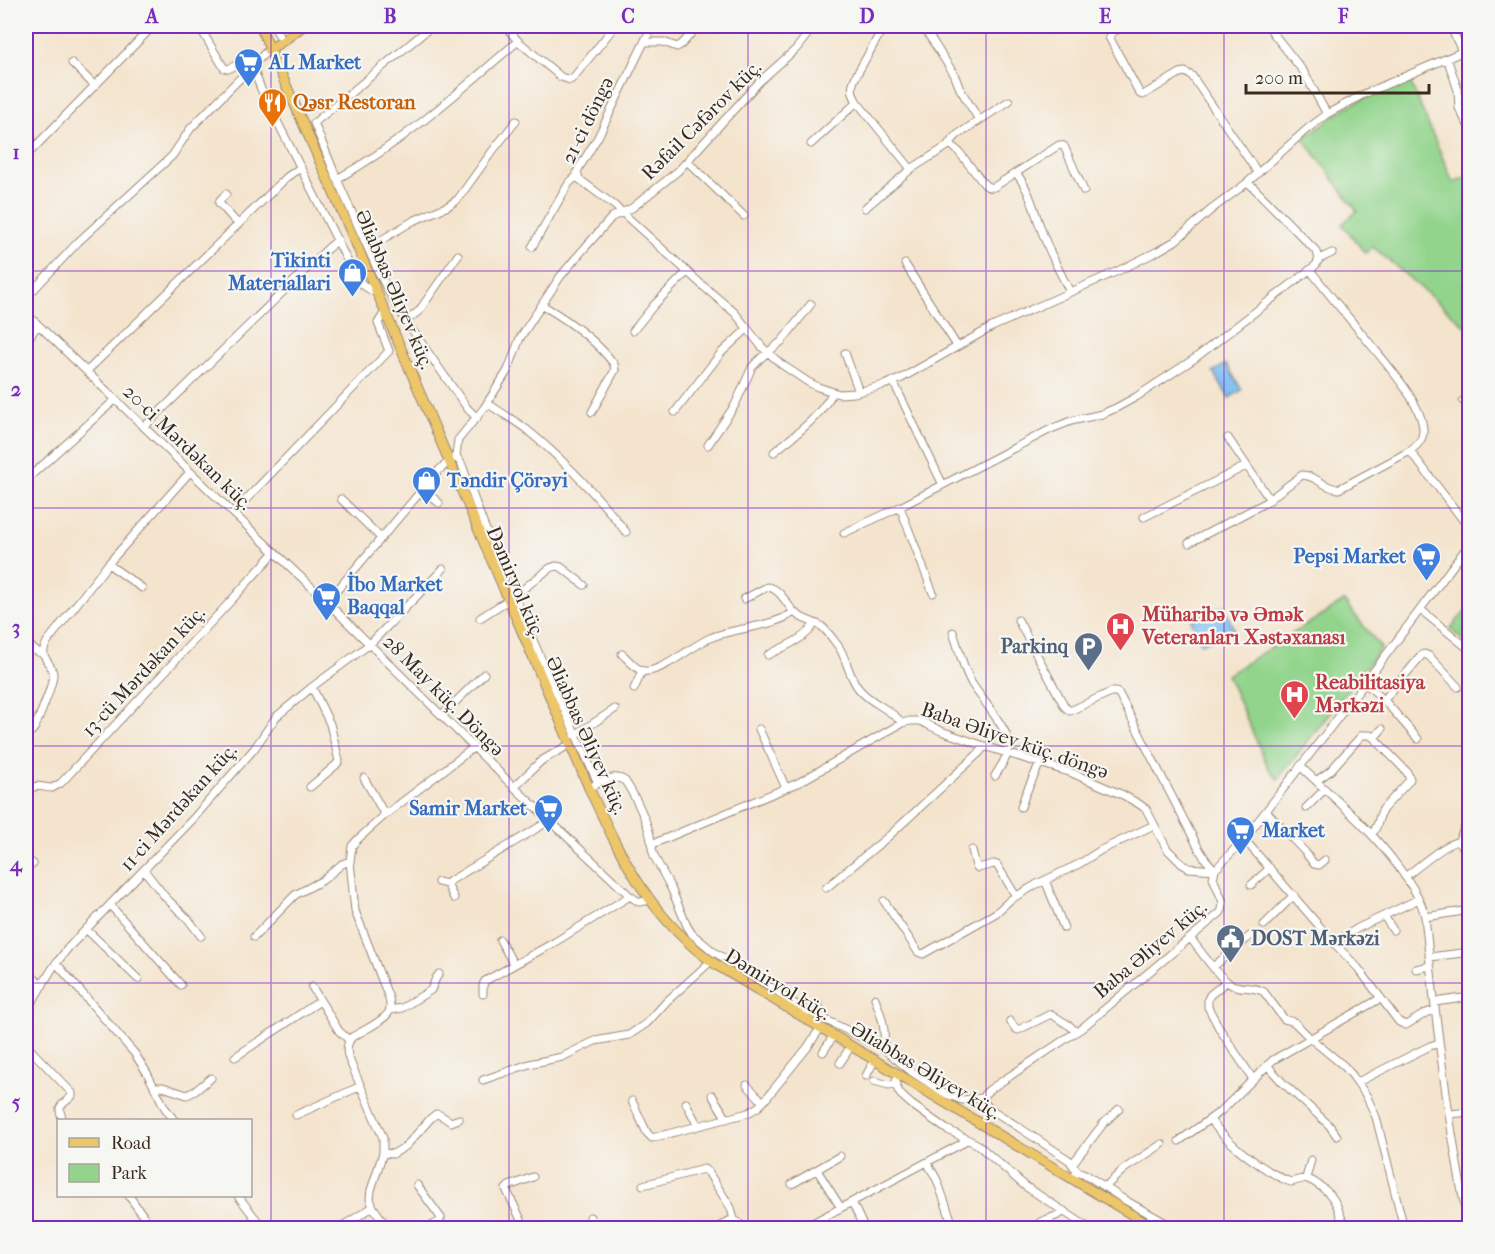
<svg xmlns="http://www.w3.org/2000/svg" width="1495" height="1254" viewBox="0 0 1495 1254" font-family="'IM FELL French Canon',serif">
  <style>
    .green { fill: #92d48c; stroke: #667f55; stroke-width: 1.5 }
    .water { fill: #7bbef1; stroke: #5b7488; stroke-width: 1.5 }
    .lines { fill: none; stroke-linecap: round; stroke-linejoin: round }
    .minor-casing { stroke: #988776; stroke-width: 9 }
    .major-casing { stroke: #988776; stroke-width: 11 }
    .minor { stroke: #fff; stroke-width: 7 }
    .major { stroke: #ecc669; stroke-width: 9 }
    .grid { fill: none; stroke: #7b2cbf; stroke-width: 1.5; stroke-opacity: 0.55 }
    .labels { text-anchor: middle; stroke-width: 4.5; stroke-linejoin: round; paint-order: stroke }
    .shop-label { font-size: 20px; font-weight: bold; fill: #366cbe; stroke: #f6f6f2; text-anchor: start }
    .food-label { font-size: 20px; font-weight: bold; fill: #c56008; stroke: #f6f6f2; text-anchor: start }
    .street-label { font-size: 20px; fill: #3b2a1e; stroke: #f6f6f2 }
    .health-label { font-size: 20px; font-weight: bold; fill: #be3a42; stroke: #f6f6f2; text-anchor: start }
    .service-label { font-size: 20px; font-weight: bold; fill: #4e5e75; stroke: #f6f6f2; text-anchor: end }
    .neatline { fill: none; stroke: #7b2cbf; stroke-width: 2 }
    .grid-label { font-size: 20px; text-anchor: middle; font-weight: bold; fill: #7b2cbf }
  </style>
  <rect width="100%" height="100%" fill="#f6f6f2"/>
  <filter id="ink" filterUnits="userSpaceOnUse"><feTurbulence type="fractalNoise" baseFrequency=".0167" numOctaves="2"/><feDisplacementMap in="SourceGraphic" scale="12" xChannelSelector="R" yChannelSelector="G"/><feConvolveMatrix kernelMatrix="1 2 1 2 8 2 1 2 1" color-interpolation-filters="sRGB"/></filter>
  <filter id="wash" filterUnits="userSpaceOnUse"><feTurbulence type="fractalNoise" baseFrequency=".008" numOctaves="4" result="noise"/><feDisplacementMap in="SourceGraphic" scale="24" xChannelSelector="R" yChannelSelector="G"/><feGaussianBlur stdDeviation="1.35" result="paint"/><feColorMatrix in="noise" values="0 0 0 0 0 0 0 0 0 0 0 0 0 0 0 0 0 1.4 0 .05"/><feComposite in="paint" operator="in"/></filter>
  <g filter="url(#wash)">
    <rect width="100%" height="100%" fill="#f4e4ce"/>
    <path class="green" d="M 1409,79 L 1453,182 L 1469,176 L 1469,329 L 1373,247 L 1365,253 L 1342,224 L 1357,211 L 1303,138 L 1347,107 L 1367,97 Z
      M 1344,601 L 1381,648 L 1278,779 L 1269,769 L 1227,675 Z
      M 1469,607 L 1469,646 L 1450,629 Z"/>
    <path class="water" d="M 1226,364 L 1242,390 L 1229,398 L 1213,372 Z
      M 1224,606 L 1234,630 L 1201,644 L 1191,620 Z"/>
  </g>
  <g filter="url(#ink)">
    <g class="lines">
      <defs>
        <path id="minor" d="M 199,26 L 224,68 L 228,69 L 250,59 L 256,62
          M 273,26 L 283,41
          M 432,26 L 314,123 L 337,179 L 379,273 L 390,294 L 406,321 L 453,388 L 468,409 L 477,418
          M 505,26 L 518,41 L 561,77 L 570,80 L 573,78 L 615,26
          M 652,26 L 598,137 L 579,168 L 577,172 L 579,179 L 615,206 L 702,285 L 735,313 L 762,347 L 781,364 L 808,382 L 818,387 L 839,394 L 854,393 L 884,385 L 900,379 L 992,327 L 1120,270 L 1158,251 L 1175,241 L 1212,209 L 1248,182 L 1307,129 L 1327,114 L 1364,94 L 1457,54 L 1470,47
          M 884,26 L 856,76 C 851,86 851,92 857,102 L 911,169
          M 1125,26 L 1111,33 L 1109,37 L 1140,94 L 1143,95 L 1180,73 L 1185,72 L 1192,76 L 1258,173
          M 1269,26 L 1273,33 L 1303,71 L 1327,114
          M 1450,26 L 1462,51
          M 928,34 L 954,74 L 960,89 L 979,120
          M 644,42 L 663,42 L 677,47 L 682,44 L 698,26
          M 1447,58 L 1458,90 L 1459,108 L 1470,129
          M 72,63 L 95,86
          M 252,66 L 261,89 L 354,274 L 363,285 L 372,291
          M 949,143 L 959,152 L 984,184 C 987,187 990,188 994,187 L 1059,145 L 1064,146 L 1084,191
          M 811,144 L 857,102
          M 26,156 L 153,26
          M 688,162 L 744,216
          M 1016,173 C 1031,191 1035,215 1044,237 C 1051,256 1061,274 1070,292
          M 337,179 C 404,142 461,90 518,41
          M 226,194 L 220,200 L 219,203 L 238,224
          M 865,208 L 911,169 L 946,147 L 957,135 L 1009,101
          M 532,247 L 569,183 L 577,176
          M 368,248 L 413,221 L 448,206 L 458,199 L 491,153 L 516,121
          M 1319,259 L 1332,253
          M 905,264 L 957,346
          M 26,298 L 78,242 L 172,156 L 191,128 L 268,50
          M 542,305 C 568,320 596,340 614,364 L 615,370 L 592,412
          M 26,313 L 233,513 L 321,596 L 331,601
          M 406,321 L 419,311 L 458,255
          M 633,331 L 654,305 L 687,272
          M 26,342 L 38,325
          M 845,353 L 859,392
          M 87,371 L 287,177 L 301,167
          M 893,381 L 943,485
          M 1463,401 L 1470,395
          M 487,403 C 500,412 514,420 526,429 C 563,459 597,495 626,532
          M 675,412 L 721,353 L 747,329
          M 144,427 L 327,249 L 338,240
          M 1228,438 L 1270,500
          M 708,445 L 735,405 L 752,367 L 762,357 L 782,341 L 811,304
          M 1410,451 L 1470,529
          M 774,452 C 796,434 819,418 833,392
          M 456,456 L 462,465 L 483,523 L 542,661 L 598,783
          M 26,480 L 116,399
          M 423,489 L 439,503
          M 341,499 L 381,538
          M 900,507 L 933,593
          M 233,513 L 389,351 L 378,323 L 383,315
          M 1144,517 L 1246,466
          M 844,533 L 900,507 L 1051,429 L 1071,421 L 1102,414 L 1116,408 L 1136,397 L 1194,359 L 1316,265 L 1319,259 L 1317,252 L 1248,182
          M 1189,543 L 1263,504 L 1302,475 C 1316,475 1325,489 1339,489 L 1410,451 C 1418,445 1424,439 1423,428 C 1420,399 1381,358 1363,335 C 1345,314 1327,292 1310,270
          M 108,564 L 142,588
          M 513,597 L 550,568 L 556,566 L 561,567 L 584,585
          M 744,599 L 767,587 C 780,588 785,602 793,611 C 803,621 811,620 821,626 C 828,631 834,641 839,647 C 847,660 849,677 859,689 C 871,704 890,708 902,723
          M 1421,610 L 1470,650
          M 480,618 L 505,602
          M 1018,620 L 1065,707 L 1070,711 L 1111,692 L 1116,692 L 1119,694 L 1199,849 L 1206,860 L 1215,870
          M 953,632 C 959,649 963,669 972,684 C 981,698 1007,728 1009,743 C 1011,753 1000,767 995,776
          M 26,641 L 34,650 L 43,654
          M 622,654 C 629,660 638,673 648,671 C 666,669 692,646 710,638 C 735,627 772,628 794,612
          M 768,655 C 781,648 808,638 814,624
          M 1365,683 L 1384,700 L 1418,739
          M 634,689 L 642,671
          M 1384,700 L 1421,656 L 1424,654 L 1429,656 L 1458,687
          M 442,715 L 484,674
          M 759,729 L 786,788
          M 26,732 L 32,731 L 35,727 C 40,715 54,684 53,673 C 50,659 38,659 47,642 L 108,564 L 190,472
          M 575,735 L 615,709
          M 1374,738 L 1382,729
          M 1300,766 C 1335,799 1371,829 1399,868 C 1410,883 1421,898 1425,917 C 1436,1021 1448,1126 1469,1228
          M 364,778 L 385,815
          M 1316,781 L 1330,771 L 1362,735 L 1370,735 L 1374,738 L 1407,772 L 1410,779 L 1408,782 L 1383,809 C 1378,817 1379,826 1372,834
          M 310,787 L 336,765 L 339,761 L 330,724 L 312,687
          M 514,787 L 541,761 L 567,746
          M 589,788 C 601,782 613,773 625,781 C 635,796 649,824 651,841 L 655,843 L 798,783 L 902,723 L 910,721 L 920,721 L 941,731 L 984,746 L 1072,773 L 1123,795 L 1139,804 L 1146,809 L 1167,849 L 1182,864 L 1189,868 L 1215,870
          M 26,792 C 37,783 39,787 52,788 L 61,783 L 228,604 L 275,552
          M 1021,807 L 1025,795 L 1040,763
          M 1306,808 L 1325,789
          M 1266,811 L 1305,852 L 1314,864 L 1319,865 L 1325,860
          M 1244,839 L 1334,943 L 1358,968 L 1399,1022 L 1406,1025 L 1426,1013 L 1435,1010
          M 1458,842 L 1465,827
          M 653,843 L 652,849 L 654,856 L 671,888 L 687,926 L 692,934 L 714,952 L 768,985 L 798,1006 L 883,1048 L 912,1072 L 946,1094 L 962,1100 L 983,1098
          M 972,850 L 976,866 L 978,868 L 994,864 L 997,865 L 1016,896
          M 26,858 L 33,864
          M 144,870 L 166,898 L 188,919 L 201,936
          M 1405,877 C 1413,871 1451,839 1458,842 C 1463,845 1467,854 1470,859
          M 1045,880 L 1064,928
          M 438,882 L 447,884
          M 1251,885 L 1270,868
          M 826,888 L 890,835 L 980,752 L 984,746
          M 454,898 L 447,884 L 450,881 L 549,821
          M 646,901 L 639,902 L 630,896 L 514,787 L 340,615 L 333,608 L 331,601 L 333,595 L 439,470 L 456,456 L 458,440 L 484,408 L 508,370 L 520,338 L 560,277 L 575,259 L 612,217 L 632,208 L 678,171 L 759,82 L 796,49 L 814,26
          M 884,901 L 918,952 L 923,954 L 996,913 L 1010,900 L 1037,884 L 1079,864 L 1101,850 L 1154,825
          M 110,905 L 181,985
          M 1384,916 L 1393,930
          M 1425,917 L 1470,910
          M 1264,925 L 1294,895
          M 86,929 L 138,979
          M 254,937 L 295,895 L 323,880 L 342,864 L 350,861
          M 1191,939 C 1200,950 1220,980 1232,985 C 1242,989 1254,986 1264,992 L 1284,1019 L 1294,1022 L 1310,1038 L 1344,1066 L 1352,1075 L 1366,1095 L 1376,1117 L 1404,1228
          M 500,940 L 514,965
          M 1334,943 L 1358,928 L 1419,899
          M 1430,957 L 1470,952
          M 56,963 L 135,1054 L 147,1073 L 165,1108 L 174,1120
          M 1213,967 L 1250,936
          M 1416,969 L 1430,966
          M 26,972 L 43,985
          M 1226,982 L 1210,995 L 1208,999 L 1208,1007 L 1219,1028 L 1253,1079
          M 312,987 L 339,1031 L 349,1040
          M 483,994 L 483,985 L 485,981 L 555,942 L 630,896
          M 875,998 C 881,1015 887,1029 883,1048
          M 1435,1002 L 1470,997
          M 818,1004 L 820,1009 L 820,1015
          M 26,1008 L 34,999 L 52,969 L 68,948 L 192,820 L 254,749 L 276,717 L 312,687 L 370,644 L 443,569
          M 390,1010 L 402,1008 L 431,990 L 436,978 L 439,974
          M 1010,1021 L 1015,1028 L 1018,1030 L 1051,1014 L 1070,1026 L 1076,1032
          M 26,1045 L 72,1093 L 72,1096 C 62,1106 56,1104 63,1120
          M 823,1052 L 832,1038
          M 235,1057 L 320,1001
          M 840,1063 L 849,1049
          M 1267,1065 L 1282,1082 L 1329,1125 L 1337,1136
          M 898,1074 L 896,1081 L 897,1088 L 900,1094 L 911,1104 L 946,1129 L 977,1144 L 1025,1186 L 1089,1228
          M 866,1076 L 873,1063
          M 483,1080 L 529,1064 L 562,1057 L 595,1041 L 629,1035 L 647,1023 L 667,1001 L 709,963
          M 874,1081 L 889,1085 L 896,1084
          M 1358,1082 L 1430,1046 L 1439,1043
          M 747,1085 L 763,1102
          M 154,1087 L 163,1087 L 187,1095 L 195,1091 L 211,1078
          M 712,1095 L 727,1119
          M 632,1101 L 647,1133 L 652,1138 L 748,1113 L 758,1107 L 765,1100 L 807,1048 L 819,1030
          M 686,1103 L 698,1126
          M 1450,1114 L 1470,1112
          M 296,1115 L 361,1086
          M 1210,1120 C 1228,1142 1245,1156 1269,1171 C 1276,1175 1283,1180 1291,1182 L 1306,1178 C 1316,1182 1330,1192 1335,1202 C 1340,1211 1341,1221 1347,1228
          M 1179,1141 L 1221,1111 L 1273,1060 L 1381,998
          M 383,1153 L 393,1154 L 406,1146 L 431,1118 L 436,1114 L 440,1115 L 451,1122 L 459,1119
          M 927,1162 L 937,1180 L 954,1228
          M 1073,1163 L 1103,1124 L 1119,1109
          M 817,1170 L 841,1208
          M 1077,1171 L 1085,1174 L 1123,1199 L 1175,1228
          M 1306,1178 L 1311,1160
          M 1073,1180 L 1077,1171 L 1069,1160 L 989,1108 L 984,1102 L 984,1095 L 989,1090 L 1082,1028 L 1220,913 L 1222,910 L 1223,902 L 1213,878 L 1215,870 L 1244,839 L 1266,811 L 1371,675 L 1470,543
          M 792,1184 L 840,1156
          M 417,1185 L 441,1218 L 439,1222 L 427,1228
          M 643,1185 L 704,1169 L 708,1172 L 731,1208 L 734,1220
          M 1105,1187 L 1124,1169 L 1162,1144
          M 129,1196 L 152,1228
          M 238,1196 L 263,1228
          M 852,1202 L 864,1228
          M 590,1217 L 593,1228
          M 339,1228 L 373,1207
          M 388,1228 L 373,1207 L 370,1199 L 371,1190 L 383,1153 L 383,1138 L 349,1059 C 346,1051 346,1044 352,1037 C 361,1032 384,1021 389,1012 C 391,1008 390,1003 389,998 L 355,911 L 350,861 L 352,846 L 358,839 L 385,815 L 473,748
          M 525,1228 L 506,1189 L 509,1186 L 533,1177
          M 717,1228 L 729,1221 L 734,1220 L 738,1222 L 743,1228
          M 803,1228 L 961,1144 L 966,1139
          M 1034,1228 C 1041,1217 1055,1220 1064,1211"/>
        <path id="major" d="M 260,26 L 354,239 L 589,788 C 622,859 652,921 718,966 L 1154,1228
          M 268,50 L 283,41 L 303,26"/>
      </defs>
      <use href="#minor" class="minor-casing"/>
      <use href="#major" class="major-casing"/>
      <use href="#minor" class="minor"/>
      <use href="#major" class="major"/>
    </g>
  </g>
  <path class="grid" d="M 271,26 L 271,1228M 509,26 L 509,1228M 748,26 L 748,1228M 986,26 L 986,1228M 1224,26 L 1224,1228M 26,271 L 1470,271M 26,508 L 1470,508M 26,746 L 1470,746M 26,983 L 1470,983"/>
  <defs>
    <symbol id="supermarket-pin" viewBox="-11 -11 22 30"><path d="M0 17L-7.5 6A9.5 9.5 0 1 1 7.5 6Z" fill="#3f7fe0" stroke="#f6f6f2"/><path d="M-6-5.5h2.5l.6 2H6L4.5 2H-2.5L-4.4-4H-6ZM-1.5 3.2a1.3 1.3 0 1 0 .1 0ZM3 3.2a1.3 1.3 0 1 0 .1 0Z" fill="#fff"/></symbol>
    <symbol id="restaurant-pin" viewBox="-11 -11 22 30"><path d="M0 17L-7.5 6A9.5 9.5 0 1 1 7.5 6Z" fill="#e8710a" stroke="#f6f6f2"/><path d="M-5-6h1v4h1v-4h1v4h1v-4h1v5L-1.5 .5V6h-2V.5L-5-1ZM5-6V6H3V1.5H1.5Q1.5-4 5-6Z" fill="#fff"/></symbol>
    <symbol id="shop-pin" viewBox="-11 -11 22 30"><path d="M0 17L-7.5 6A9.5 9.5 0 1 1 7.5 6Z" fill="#3f7fe0" stroke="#f6f6f2"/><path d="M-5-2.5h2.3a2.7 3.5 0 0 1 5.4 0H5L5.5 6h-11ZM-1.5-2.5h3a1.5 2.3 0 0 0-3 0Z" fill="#fff"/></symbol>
    <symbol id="hospital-pin" viewBox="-11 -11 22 30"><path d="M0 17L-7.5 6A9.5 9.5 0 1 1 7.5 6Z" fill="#e0444e" stroke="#f6f6f2"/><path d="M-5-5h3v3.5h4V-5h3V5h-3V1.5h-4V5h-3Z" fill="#fff"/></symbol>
    <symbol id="parking-pin" viewBox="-11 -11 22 30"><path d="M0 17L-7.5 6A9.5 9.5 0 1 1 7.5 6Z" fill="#5c6f8a" stroke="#f6f6f2"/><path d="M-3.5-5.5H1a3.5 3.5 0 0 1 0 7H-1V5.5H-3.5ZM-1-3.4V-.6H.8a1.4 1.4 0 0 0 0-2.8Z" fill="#fff"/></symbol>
    <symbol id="civic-pin" viewBox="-11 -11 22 30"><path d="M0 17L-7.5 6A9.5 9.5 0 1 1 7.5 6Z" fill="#5c6f8a" stroke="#f6f6f2"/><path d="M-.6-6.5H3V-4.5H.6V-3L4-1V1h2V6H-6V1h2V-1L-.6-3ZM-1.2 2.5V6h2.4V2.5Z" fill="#fff"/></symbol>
  </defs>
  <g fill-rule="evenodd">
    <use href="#supermarket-pin" x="232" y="46" width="33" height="45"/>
    <use href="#restaurant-pin" x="256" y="86" width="33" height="45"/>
    <use href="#shop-pin" x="336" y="256" width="33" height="45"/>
    <use href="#shop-pin" x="410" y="464" width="33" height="45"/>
    <use href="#supermarket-pin" x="1410" y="540" width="33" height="45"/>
    <use href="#supermarket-pin" x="310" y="580" width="33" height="45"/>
    <use href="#hospital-pin" x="1104" y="610" width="33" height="45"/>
    <use href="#parking-pin" x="1072" y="630" width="33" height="45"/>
    <use href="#hospital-pin" x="1278" y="678" width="33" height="45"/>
    <use href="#supermarket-pin" x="532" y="792" width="33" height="45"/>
    <use href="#supermarket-pin" x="1224" y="814" width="33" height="45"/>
    <use href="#civic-pin" x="1214" y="922" width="33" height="45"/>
  </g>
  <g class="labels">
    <g class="shop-label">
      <text x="269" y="69">AL Market</text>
      <text x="331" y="267" text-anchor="end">Tikinti<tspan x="331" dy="23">Materiallari</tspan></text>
      <text x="447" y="487">Təndir Çörəyi</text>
      <text x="1406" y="563" text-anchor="end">Pepsi Market</text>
      <text x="347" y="591">İbo Market<tspan x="347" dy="23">Baqqal</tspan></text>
      <text x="527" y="815" text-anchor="end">Samir Market</text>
      <text x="1262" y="837">Market</text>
    </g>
    <g class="food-label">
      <text x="293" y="109">Qəsr Restoran</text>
    </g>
    <g class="street-label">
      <text transform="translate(587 120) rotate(-64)" y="7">21-ci döngə</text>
      <text transform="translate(701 120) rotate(-45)" y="7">Rəfail Cəfərov küç.</text>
      <text transform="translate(395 289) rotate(67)" y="7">Əliabbas Əliyev küç.</text>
      <text transform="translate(188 447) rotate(44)" y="7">20-ci Mərdəkan küç.</text>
      <text transform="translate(516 582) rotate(67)" y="7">Dəmiryol küç.</text>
      <text transform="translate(143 671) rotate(-47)" y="7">13-cü Mərdəkan küç.</text>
      <text transform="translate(444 695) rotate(45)" y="7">28 May küç. Döngə</text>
      <text transform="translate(587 735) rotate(66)" y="7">Əliabbas Əliyev küç.</text>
      <text transform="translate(1015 740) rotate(19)" y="7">Baba Əliyev küç. döngə</text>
      <text transform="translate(178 807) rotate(-48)" y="7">11-ci Mərdəkan küç.</text>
      <text transform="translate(1150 949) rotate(-40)" y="7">Baba Əliyev küç.</text>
      <text transform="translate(778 984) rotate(31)" y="7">Dəmiryol küç.</text>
      <text transform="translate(926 1070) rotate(31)" y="7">Əliabbas Əliyev küç.</text>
    </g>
    <g class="health-label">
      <text x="1142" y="621">Müharibə və Əmək<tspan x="1142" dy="23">Veteranları Xəstəxanası</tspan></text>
      <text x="1315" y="689">Reabilitasiya<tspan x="1315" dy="23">Mərkəzi</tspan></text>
    </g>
    <g class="service-label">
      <text x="1068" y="653">Parkinq</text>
      <text x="1251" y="945" text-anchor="start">DOST Mərkəzi</text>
    </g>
  </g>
  <rect width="1495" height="1254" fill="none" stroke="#f6f6f2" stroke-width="66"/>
  <rect x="57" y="1119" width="195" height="78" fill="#f6f6f2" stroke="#aba49d" stroke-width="1.5"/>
  <rect x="69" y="1138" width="30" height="9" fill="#ecc669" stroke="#aba49d" stroke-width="1.5"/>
  <text x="111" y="1149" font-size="18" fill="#3b2a1e">Road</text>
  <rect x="69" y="1164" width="30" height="18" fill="#92d48c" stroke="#aba49d" stroke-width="1.5"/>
  <text x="111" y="1179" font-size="18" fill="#3b2a1e">Park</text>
  <path d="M1246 84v9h183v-9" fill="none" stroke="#3b2a1e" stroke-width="3"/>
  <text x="1255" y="84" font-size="18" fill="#3b2a1e" stroke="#f6f6f2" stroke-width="4.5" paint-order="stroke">200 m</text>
  <rect x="33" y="33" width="1429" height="1188" class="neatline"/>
  <g class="grid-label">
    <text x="152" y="23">A</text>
    <text x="390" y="23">B</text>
    <text x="628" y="23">C</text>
    <text x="867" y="23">D</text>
    <text x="1105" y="23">E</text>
    <text x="1343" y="23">F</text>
    <text x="16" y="159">1</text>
    <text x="16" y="396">2</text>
    <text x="16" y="634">3</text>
    <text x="16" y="871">4</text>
    <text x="16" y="1109">5</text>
  </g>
</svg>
